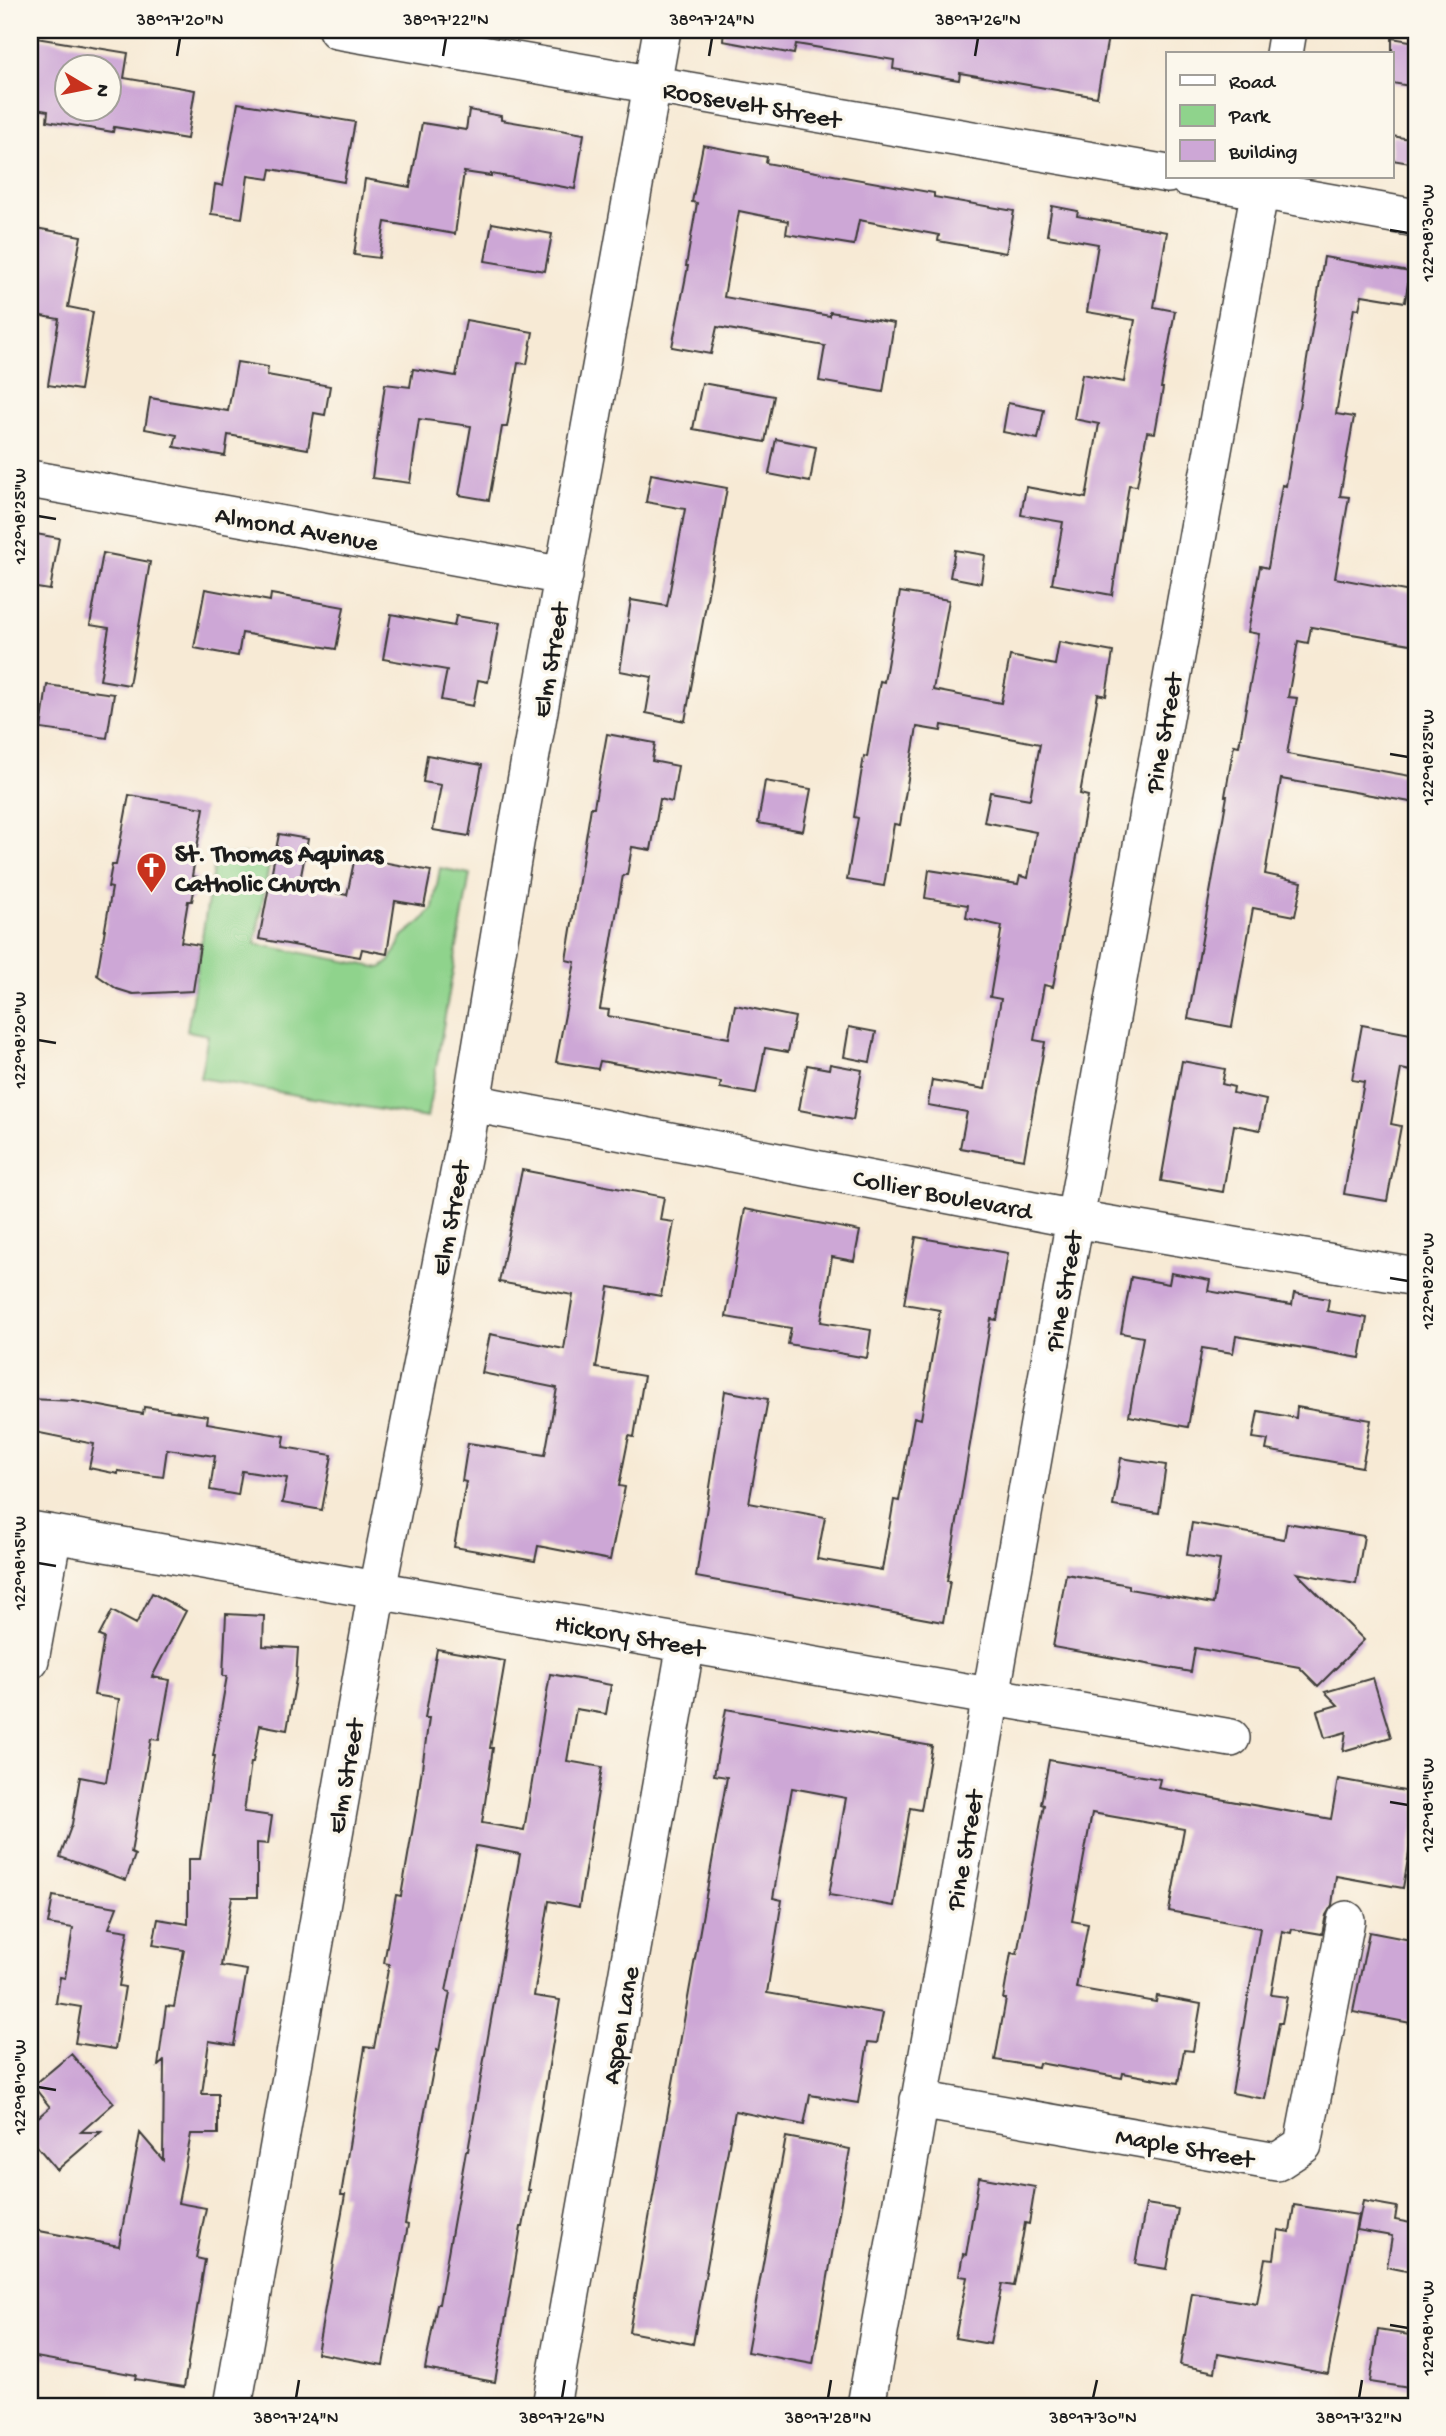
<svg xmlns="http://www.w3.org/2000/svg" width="1446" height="2436" viewBox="0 0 1446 2436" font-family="'Gochi Hand',sans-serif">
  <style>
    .green { fill: #8fd38c; stroke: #567854; stroke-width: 2 }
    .building { fill: #cda7d6; fill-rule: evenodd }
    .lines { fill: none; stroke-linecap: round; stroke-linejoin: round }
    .minor-casing { stroke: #3d3b38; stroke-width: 40 }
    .minor { stroke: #fff; stroke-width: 37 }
    .ticks { fill: none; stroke: #1c1c1c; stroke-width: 2.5 }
    .labels { text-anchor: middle; stroke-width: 7; stroke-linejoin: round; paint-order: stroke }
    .street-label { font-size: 26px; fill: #1c1c1c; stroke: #fbf7ec }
    .poi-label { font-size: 26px; font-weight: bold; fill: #1c1c1c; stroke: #fbf7ec; text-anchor: start }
    .neatline { fill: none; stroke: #1c1c1c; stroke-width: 2.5 }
    .ticks-label { font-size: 18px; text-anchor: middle; fill: #1c1c1c }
  </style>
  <rect width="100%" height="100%" fill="#fbf7ec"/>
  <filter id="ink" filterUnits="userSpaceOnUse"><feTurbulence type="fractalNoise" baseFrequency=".0143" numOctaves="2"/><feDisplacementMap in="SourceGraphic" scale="14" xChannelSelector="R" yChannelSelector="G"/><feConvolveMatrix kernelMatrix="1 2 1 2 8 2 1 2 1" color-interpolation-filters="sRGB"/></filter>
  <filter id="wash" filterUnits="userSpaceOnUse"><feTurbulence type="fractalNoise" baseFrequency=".00686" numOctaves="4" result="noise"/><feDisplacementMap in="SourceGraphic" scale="28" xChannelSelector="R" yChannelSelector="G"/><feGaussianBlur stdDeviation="1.57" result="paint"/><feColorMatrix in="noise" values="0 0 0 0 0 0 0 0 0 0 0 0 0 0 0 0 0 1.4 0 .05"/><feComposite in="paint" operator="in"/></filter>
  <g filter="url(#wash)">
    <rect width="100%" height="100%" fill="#f7ead5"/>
    <path class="green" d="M 253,854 L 270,860 L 255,944 L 381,968 L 390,961 L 403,936 L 422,921 L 433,908 L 440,868 L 470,874 L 427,1118 L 200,1078 L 208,1035 L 187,1031 L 215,856 Z"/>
    <g id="blocks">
      <path class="building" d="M 724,30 L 1068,30 L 1108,37 L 1097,97 L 960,73 L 959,80 L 893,69 L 894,60 L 796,44 L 794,54 L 723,41 Z
        M 30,37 L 128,53 L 124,78 L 195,90 L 187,139 L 114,127 L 113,132 L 47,121 L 48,111 L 30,108 ZM 66,66 L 108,66 L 108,108 L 66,108 Z
        M 1392,38 L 1416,42 L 1416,87 L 1392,83 Z
        M 238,103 L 355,122 L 344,182 L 271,169 L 269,179 L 248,176 L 242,218 L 211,214 L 215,184 L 223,186 Z
        M 469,110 L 501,116 L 501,120 L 584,134 L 575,189 L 491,174 L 491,176 L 464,172 L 455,234 L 385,222 L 379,258 L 354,255 L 365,179 L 410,187 L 422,123 L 466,130 Z
        M 1392,136 L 1416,140 L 1416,164 L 1392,160 Z
        M 703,145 L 767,157 L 766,163 L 934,193 L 934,197 L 1014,211 L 1006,253 L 938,241 L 939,235 L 859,220 L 854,245 L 786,234 L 788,221 L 739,211 L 724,297 L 830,316 L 830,312 L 894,323 L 883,392 L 819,381 L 825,346 L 717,327 L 711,354 L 672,347 L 688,266 L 686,266 L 697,203 L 692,202 Z
        M 1052,206 L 1078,211 L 1077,216 L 1167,232 L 1154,307 L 1175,311 L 1161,388 L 1163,388 L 1155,433 L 1147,432 L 1137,486 L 1129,485 L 1112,595 L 1052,584 L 1063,522 L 1021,515 L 1026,487 L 1086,498 L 1099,424 L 1074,419 L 1082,374 L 1124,382 L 1135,320 L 1087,312 L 1098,244 L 1047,235 Z
        M 492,223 L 552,234 L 545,271 L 485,261 Z
        M 30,227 L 81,236 L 68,307 L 93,312 L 80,390 L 48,385 L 59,319 L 30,314 Z
        M 1324,257 L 1410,272 L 1405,302 L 1362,295 L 1359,309 L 1354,308 L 1336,414 L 1354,417 L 1340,496 L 1349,497 L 1335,578 L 1416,593 L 1416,645 L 1311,627 L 1308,643 L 1298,641 L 1288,697 L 1297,698 L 1287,754 L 1416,777 L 1416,803 L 1281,779 L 1265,874 L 1302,882 L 1295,916 L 1253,908 L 1232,1027 L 1188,1019 L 1227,796 L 1225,796 L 1234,745 L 1239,746 L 1259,634 L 1248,632 L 1260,566 L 1268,568 L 1282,485 L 1286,486 Z
        M 466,320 L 533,332 L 527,364 L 518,363 L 507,427 L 502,427 L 489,500 L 459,495 L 471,426 L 419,419 L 410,483 L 372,478 L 385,384 L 410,387 L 413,369 L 456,376 Z
        M 237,362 L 268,367 L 267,375 L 330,386 L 325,415 L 314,413 L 308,449 L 228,435 L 225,456 L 174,447 L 177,435 L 145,429 L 150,398 L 228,411 Z
        M 702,383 L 774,396 L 765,442 L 693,429 Z
        M 1008,403 L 1044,410 L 1038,439 L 1003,432 Z
        M 776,439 L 816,447 L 810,482 L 769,474 Z
        M 651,474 L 727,488 L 685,721 L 646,713 L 652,677 L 620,671 L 631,600 L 667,606 L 685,509 L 646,502 Z
        M 30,533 L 59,538 L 50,590 L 30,587 Z
        M 955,550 L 985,555 L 981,583 L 950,577 Z
        M 103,553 L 150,562 L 129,685 L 100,680 L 109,628 L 90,625 Z
        M 205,589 L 270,601 L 271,594 L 344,607 L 336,649 L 242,633 L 238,656 L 194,648 Z
        M 900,592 L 949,600 L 933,690 L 1001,703 L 1010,656 L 1055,665 L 1059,642 L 1113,652 L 1106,696 L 1098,694 L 1080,794 L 1088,796 L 1053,987 L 1044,985 L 1034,1040 L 1045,1042 L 1024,1159 L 960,1148 L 967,1112 L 928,1105 L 932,1080 L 985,1089 L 1001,999 L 990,997 L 1002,926 L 966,918 L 968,905 L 925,898 L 929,870 L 1018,884 L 1020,876 L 1028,878 L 1036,832 L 984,822 L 990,792 L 1030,799 L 1040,744 L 942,725 L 941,731 L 917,727 L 900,825 L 894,824 L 884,886 L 847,880 L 858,818 L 854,817 L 864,756 L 867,757 L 880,681 L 884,682 Z
        M 391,614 L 454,626 L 456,616 L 499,623 L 488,682 L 478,680 L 473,706 L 441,700 L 447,670 L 383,659 Z
        M 47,685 L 114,694 L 107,738 L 41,729 Z
        M 607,734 L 655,743 L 652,761 L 678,766 L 672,802 L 660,799 L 651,850 L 632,847 L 627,875 L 623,875 L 600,1009 L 609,1010 L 608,1016 L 729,1038 L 735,1005 L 795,1017 L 788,1052 L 765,1048 L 756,1094 L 720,1088 L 721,1082 L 600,1061 L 598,1069 L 556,1062 L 575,962 L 566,960 L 591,807 L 594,807 Z
        M 427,755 L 482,765 L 469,836 L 433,830 L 441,785 L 423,782 Z
        M 765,781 L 811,789 L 803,831 L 758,823 Z
        M 129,795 L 204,808 L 192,876 L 197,877 L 192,901 L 188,901 L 181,942 L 200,945 L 193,991 L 133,994 L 117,989 L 97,975 L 112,888 L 108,887 L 112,865 L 116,865 Z
        M 279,834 L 308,839 L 299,886 L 347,895 L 355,857 L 431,871 L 424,906 L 395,901 L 387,954 L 362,949 L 360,957 L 259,939 Z
        M 1362,1025 L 1416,1035 L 1416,1072 L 1401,1069 L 1391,1124 L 1401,1126 L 1387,1201 L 1344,1194 L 1364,1082 L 1352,1080 Z
        M 849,1027 L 876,1032 L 870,1062 L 844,1057 Z
        M 1182,1061 L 1225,1069 L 1222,1084 L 1234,1087 L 1233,1093 L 1266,1100 L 1260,1130 L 1234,1125 L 1223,1192 L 1161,1181 Z
        M 830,1064 L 862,1070 L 853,1120 L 799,1110 L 807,1065 L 829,1069 Z
        M 522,1170 L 664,1197 L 660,1220 L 674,1222 L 661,1296 L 609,1287 L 596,1368 L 644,1376 L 634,1437 L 629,1436 L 619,1486 L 625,1487 L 610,1560 L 538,1546 L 535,1561 L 454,1547 L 466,1482 L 462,1481 L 468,1443 L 545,1455 L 557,1388 L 482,1373 L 490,1334 L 564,1349 L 573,1295 L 499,1282 Z
        M 745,1209 L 860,1231 L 854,1261 L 832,1257 L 821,1322 L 871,1330 L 867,1358 L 788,1344 L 791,1328 L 726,1317 Z
        M 916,1237 L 1008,1253 L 997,1320 L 991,1319 L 947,1581 L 950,1581 L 943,1622 L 696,1577 L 725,1391 L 768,1399 L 749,1503 L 825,1517 L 817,1559 L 882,1570 L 894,1500 L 899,1501 L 914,1417 L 921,1419 L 940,1310 L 904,1304 Z
        M 1171,1273 L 1210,1280 L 1208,1291 L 1253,1299 L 1292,1305 L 1294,1293 L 1329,1299 L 1327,1311 L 1367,1318 L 1360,1358 L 1236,1336 L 1233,1353 L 1202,1348 L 1188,1427 L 1129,1416 L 1143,1337 L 1121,1333 L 1131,1277 L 1169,1284 Z
        M 30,1399 L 74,1401 L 143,1414 L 144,1407 L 208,1416 L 207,1423 L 285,1436 L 283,1447 L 332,1455 L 322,1510 L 282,1503 L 287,1478 L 242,1471 L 238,1495 L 210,1490 L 215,1456 L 167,1449 L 163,1477 L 118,1471 L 118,1474 L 89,1468 L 94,1444 L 30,1431 Z
        M 1297,1407 L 1371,1420 L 1362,1467 L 1266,1450 L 1268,1440 L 1253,1438 L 1258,1411 L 1296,1418 Z
        M 1121,1458 L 1166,1465 L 1159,1513 L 1113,1506 Z
        M 1192,1523 L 1284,1539 L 1287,1523 L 1364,1536 L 1356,1584 L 1297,1573 L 1364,1640 L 1318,1686 L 1299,1667 L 1195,1648 L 1191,1672 L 1053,1647 L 1066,1574 L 1129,1585 L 1129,1589 L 1213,1604 L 1220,1560 L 1187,1555 Z
        M 152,1593 L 186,1611 L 152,1677 L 170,1680 L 159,1740 L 151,1739 L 131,1853 L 135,1855 L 126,1880 L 60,1857 L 72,1824 L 80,1777 L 106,1782 L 114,1733 L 119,1699 L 94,1695 L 104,1638 L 99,1636 L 112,1611 L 136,1624 Z
        M 226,1614 L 264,1616 L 263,1646 L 298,1648 L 296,1679 L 287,1730 L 260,1725 L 253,1762 L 251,1762 L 244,1812 L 272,1816 L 268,1844 L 257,1843 L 257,1897 L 232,1897 L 221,1966 L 247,1970 L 234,2045 L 209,2041 L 202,2094 L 218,2094 L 218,2134 L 191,2134 L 178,2203 L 206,2208 L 196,2258 L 205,2260 L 184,2387 L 135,2379 L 136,2375 L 30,2356 L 30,2253 L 34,2230 L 119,2246 L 140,2133 L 163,2160 L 164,2061 L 158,2066 L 166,2006 L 174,2007 L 184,1950 L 153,1945 L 158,1919 L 188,1924 L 188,1859 L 200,1859 L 215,1756 L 213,1756 L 227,1676 L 223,1676 Z
        M 437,1649 L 505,1661 L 490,1748 L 493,1748 L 482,1823 L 524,1830 L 550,1674 L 611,1685 L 606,1714 L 576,1709 L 567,1761 L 602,1767 L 579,1907 L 549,1901 L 534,1996 L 560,2000 L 528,2190 L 530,2190 L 523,2227 L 521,2227 L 495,2382 L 425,2369 L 437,2304 L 439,2304 L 466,2151 L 468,2151 L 520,1854 L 476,1846 L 446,1991 L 450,1992 L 439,2051 L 437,2050 L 422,2127 L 405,2224 L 408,2225 L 383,2365 L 317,2353 L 345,2195 L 341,2195 L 365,2047 L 374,2048 L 389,1964 L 384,1963 L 396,1895 L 401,1896 L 417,1804 L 429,1718 L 425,1718 Z
        M 1373,1678 L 1391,1737 L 1343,1751 L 1346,1732 L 1325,1738 L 1317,1711 L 1338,1705 L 1325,1692 Z
        M 726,1709 L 932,1746 L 921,1810 L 910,1808 L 894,1906 L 829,1895 L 846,1798 L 792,1788 L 773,1898 L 782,1900 L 767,1993 L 883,2013 L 877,2043 L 868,2042 L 858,2103 L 810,2095 L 804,2125 L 735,2111 L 693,2344 L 629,2332 L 727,1777 L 714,1775 Z
        M 1049,1760 L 1160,1779 L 1158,1788 L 1331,1819 L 1338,1779 L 1416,1793 L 1416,1813 L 1403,1888 L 1336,1876 L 1332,1905 L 1326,1915 L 1322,1934 L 1292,1929 L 1291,1933 L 1282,1931 L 1271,1995 L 1287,1997 L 1282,2023 L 1279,2023 L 1265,2099 L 1232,2093 L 1260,1928 L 1169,1911 L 1184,1829 L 1092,1813 L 1072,1921 L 1088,1924 L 1076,1988 L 1156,2002 L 1157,1996 L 1201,2004 L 1193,2051 L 1184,2050 L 1178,2083 L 1123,2073 L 1122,2078 L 1039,2063 L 1038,2067 L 995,2060 L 1006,1999 L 1003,1999 L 1011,1953 L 1017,1954 L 1044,1805 L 1041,1804 Z
        M 53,1896 L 117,1907 L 109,1928 L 128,1931 L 119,1986 L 125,1987 L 115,2049 L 75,2043 L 81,2007 L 56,2003 L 60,1977 L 65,1978 L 73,1928 L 48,1924 Z
        M 1369,1932 L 1416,1941 L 1416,2024 L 1353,2012 Z
        M 71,2054 L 114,2103 L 81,2132 L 101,2132 L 57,2170 L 30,2138 L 30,2124 L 50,2107 L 33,2086 Z
        M 786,2137 L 850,2149 L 813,2364 L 747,2352 Z
        M 979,2177 L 1035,2187 L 1029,2224 L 1025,2223 L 1014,2286 L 1002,2284 L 990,2344 L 955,2338 L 967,2277 L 959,2276 L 963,2254 L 966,2255 Z
        M 1363,2201 L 1397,2207 L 1395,2220 L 1416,2224 L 1416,2273 L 1387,2267 L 1392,2236 L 1357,2230 Z
        M 1146,2204 L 1178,2209 L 1167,2269 L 1135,2264 Z
        M 1294,2205 L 1358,2215 L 1328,2374 L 1218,2354 L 1215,2372 L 1180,2365 L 1192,2293 L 1257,2304 L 1265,2258 L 1274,2259 L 1278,2230 L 1290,2232 Z
        M 1378,2330 L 1416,2336 L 1416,2389 L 1370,2382 Z"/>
    </g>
  </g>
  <g filter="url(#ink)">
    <use href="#blocks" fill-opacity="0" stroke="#3d3b38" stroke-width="2"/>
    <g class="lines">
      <defs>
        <path id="minor" d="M 337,30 L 1168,174
          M 1284,54 L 1288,30
          M 1186,177 L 1416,218
          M 30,479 L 564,576
          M 472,1103 L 1075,1219 L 1416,1277
          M 30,1530 L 1231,1738
          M 30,1660 L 53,1534
          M 919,2100 L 1277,2162 L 1303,2145 L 1346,1920
          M 233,2406 L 377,1590 L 466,1138 L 515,843 L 662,30
          M 551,2406 L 686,1644
          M 866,2406 L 1075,1219 L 1262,177"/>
      </defs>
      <use href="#minor" class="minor-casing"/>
      <use href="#minor" class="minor"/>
    </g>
  </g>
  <path class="ticks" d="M 177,56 L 180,38M 443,56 L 446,38M 709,56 L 712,38M 975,56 L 978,38M 1390,230 L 1408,233M 38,516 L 56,519M 1390,754 L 1408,757M 38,1040 L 56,1043M 1390,1278 L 1408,1281M 38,1563 L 56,1566M 1390,1802 L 1408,1805M 38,2087 L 56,2090M 1390,2325 L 1408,2328M 296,2398 L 299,2380M 562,2398 L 565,2380M 828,2398 L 831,2380M 1093,2398 L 1097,2380M 1359,2398 L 1362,2380"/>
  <defs>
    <symbol id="church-pin" viewBox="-11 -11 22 30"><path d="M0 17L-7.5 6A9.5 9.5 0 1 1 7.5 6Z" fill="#c8321e" stroke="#fbf7ec"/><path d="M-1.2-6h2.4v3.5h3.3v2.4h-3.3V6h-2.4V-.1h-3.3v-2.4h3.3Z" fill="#fff"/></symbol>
  </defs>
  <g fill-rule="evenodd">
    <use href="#church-pin" x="134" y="850" width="35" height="47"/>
  </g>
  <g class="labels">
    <g class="street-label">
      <text transform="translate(752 103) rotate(10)" y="9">Roosevelt Street</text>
      <text transform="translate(297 527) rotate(10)" y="9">Almond Avenue</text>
      <text transform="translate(549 660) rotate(-80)" y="9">Elm Street</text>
      <text transform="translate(1162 733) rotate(-80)" y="9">Pine Street</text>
      <text transform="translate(943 1193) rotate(11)" y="9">Collier Boulevard</text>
      <text transform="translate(449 1218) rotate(-79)" y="9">Elm Street</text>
      <text transform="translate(1062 1291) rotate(-80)" y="9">Pine Street</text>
      <text transform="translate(630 1634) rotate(10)" y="9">Hickory Street</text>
      <text transform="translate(344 1776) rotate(-80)" y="9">Elm Street</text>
      <text transform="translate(963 1850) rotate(-80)" y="9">Pine Street</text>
      <text transform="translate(619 2025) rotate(-80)" y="9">Aspen Lane</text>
      <text transform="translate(1185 2146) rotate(10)" y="9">Maple Street</text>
    </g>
    <g class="poi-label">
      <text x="175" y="861">St. Thomas Aquinas<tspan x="175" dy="30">Catholic Church</tspan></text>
    </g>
  </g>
  <rect width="1446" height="2436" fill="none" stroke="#fbf7ec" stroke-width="77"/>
  <rect x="1166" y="52" width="228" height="126" fill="#fbf7ec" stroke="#a29f99" stroke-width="2"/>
  <rect x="1180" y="75" width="35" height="10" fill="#ffffff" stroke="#a29f99" stroke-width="2"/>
  <text x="1229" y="88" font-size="21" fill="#1c1c1c">Road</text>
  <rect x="1180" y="105" width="35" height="21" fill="#8fd38c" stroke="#a29f99" stroke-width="2"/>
  <text x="1229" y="122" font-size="21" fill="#1c1c1c">Park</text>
  <rect x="1180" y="140" width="35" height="21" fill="#cda7d6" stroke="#a29f99" stroke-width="2"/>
  <text x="1229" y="158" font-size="21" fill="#1c1c1c">Building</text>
  <g transform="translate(88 88) rotate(100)"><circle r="33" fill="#fbf7ec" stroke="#a29f99" stroke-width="2"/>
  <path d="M0-5L12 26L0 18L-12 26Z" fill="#c8321e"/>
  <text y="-10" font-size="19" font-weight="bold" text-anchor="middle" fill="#1c1c1c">N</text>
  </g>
  <rect x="38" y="38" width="1370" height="2360" class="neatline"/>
  <g class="ticks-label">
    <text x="180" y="25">38°17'20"N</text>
    <text x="446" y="25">38°17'22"N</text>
    <text x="712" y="25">38°17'24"N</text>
    <text x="978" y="25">38°17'26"N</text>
    <text transform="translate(1427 233) rotate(-90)" y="6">122°18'30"W</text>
    <text transform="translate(19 516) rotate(-90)" y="6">122°18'25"W</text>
    <text transform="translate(1427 757) rotate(-90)" y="6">122°18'25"W</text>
    <text transform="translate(19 1040) rotate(-90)" y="6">122°18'20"W</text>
    <text transform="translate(1427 1281) rotate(-90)" y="6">122°18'20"W</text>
    <text transform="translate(19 1563) rotate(-90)" y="6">122°18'15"W</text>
    <text transform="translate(1427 1805) rotate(-90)" y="6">122°18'15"W</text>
    <text transform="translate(19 2087) rotate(-90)" y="6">122°18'10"W</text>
    <text transform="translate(1427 2328) rotate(-90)" y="6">122°18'10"W</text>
    <text x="296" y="2423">38°17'24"N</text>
    <text x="562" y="2423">38°17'26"N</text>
    <text x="828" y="2423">38°17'28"N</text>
    <text x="1093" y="2423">38°17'30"N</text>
    <text x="1359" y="2423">38°17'32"N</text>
  </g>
</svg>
